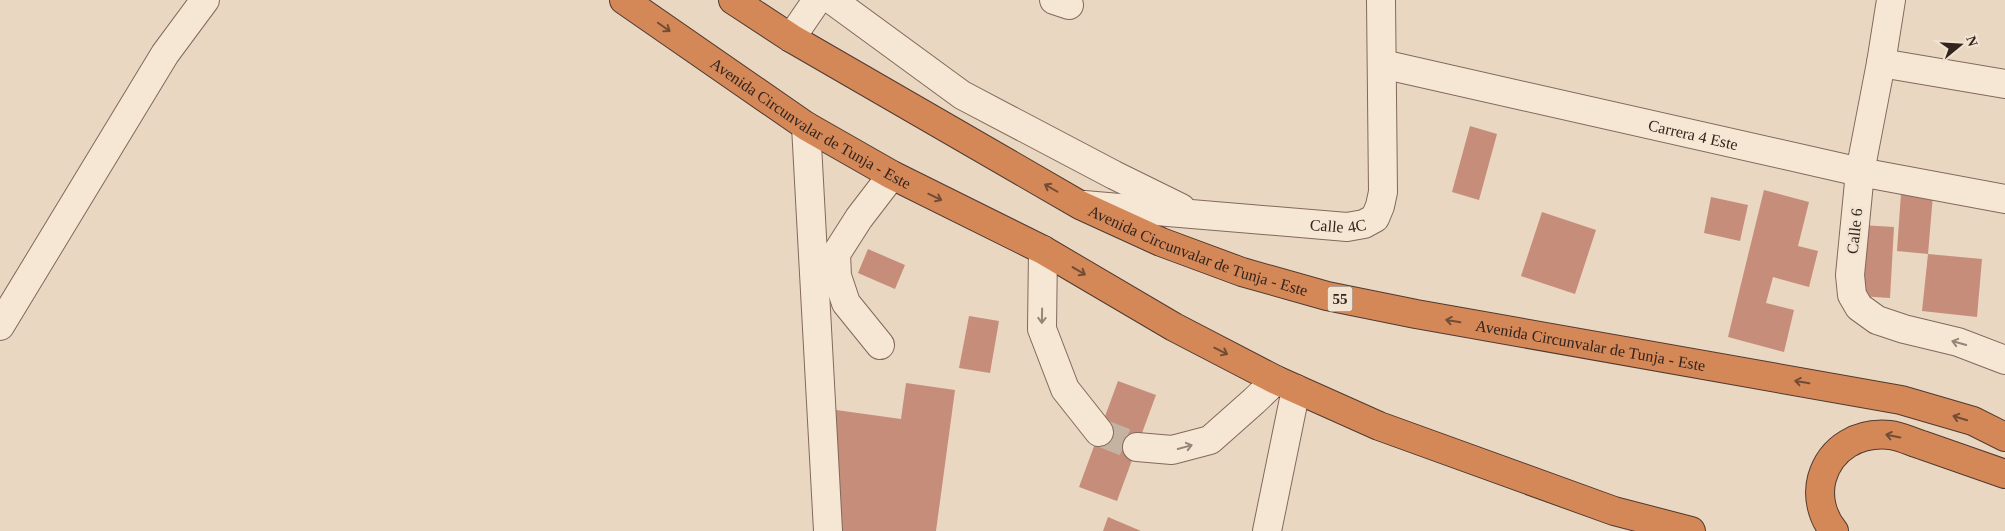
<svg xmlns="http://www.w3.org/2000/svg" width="2005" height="531" viewBox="0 0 2005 531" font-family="'Times New Roman',serif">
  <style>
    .building { fill: #c58d7a }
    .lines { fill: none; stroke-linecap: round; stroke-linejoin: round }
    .minor-tunnel { stroke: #c5b3a1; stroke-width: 28; stroke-dasharray: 28 14; stroke-linecap: butt }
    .minor-casing { stroke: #82695b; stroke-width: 30 }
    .highway-casing { stroke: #50392f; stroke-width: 30 }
    .minor { stroke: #f6e6d4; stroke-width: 28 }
    .highway { stroke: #d48858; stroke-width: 28 }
    .oneway { stroke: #734c35 }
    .oneway2 { stroke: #948579 }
    .labels { text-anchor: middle; stroke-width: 4.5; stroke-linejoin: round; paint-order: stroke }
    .shield { fill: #f2e3d1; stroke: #6c5d54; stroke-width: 1 }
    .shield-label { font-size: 15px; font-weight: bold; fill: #33241e }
    .street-label { font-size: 16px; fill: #33241e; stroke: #f2e3d1 }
  </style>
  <rect width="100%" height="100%" fill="#ead7c2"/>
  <path class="building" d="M 1470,126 L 1497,134 L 1479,200 L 1452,192 Z
    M 1764,190 L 1809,202 L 1798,246 L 1818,251 L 1809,287 L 1773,277 L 1766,303 L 1794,310 L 1784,352 L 1728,337 Z
    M 1901,193 L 1933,195 L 1928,254 L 1897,251 Z
    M 1711,197 L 1748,205 L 1740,241 L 1704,233 Z
    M 1542,212 L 1596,230 L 1575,294 L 1521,276 Z
    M 1862,225 L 1894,227 L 1890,298 L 1859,296 Z
    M 868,249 L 905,265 L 895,289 L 858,273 Z
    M 1928,254 L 1982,259 L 1977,317 L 1922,311 Z
    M 969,316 L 999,321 L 990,373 L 959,368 Z
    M 1118,381 L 1156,395 L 1117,501 L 1079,487 Z
    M 906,383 L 955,390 L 936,531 L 840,531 L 836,410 L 901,419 Z
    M 1108,517 L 1141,531 L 1103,531 Z"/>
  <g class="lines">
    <path class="minor-tunnel" d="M 1099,432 L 1137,447"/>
    <defs>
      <g id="minor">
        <path d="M 832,0 L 962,95 L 1114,175 L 1181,208"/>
        <path d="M 1054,0 L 1069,5"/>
        <path d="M 1891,0 L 1881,63 L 1860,172 L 1850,275 L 1852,295 L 1859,307 L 1877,320 L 1904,329 L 1958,342 L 2005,360"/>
        <path d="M 791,38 L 817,0"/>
        <path d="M 1881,63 L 2005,84"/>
        <path id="s1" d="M 1382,64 L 1860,172 L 2005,199"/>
        <path d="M 806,126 L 828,531"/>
        <path id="s2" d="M 1084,205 L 1347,227 L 1364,224 L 1375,218 L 1380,206 L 1383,192 L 1381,0"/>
        <path d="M 1043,250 L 1042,329 L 1065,389 L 1099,432"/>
        <path d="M 0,326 L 165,54 L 205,0"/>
        <path d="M 880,345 L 846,303 L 837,276 L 836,254 L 859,218 L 892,175"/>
        <path d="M 1137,447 L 1172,450 L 1210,440 L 1254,401 L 1276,380"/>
        <path d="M 1267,531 L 1296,389"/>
      </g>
      <g id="highway">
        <path id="s3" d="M 624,0 L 806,126 L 892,175 L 1043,250 L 1174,327 L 1276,380 L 1379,426 L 1614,511 L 1691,531"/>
        <path id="s4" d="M 733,0 L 791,38 L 1080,205 L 1161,242 L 1242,272 L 1327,296 L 1416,314 L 1901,400 L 1973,421 L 2005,437"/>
        <path d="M 1834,531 C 1822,517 1817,496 1822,478 C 1831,447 1859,432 1890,435 C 1900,436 1912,442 1922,445 C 1950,455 1977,464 2005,474"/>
      </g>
    </defs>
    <use href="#minor" class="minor-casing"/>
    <use href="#highway" class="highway-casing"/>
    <use href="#minor" class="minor"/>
    <use href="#highway" class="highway"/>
  </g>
  <defs><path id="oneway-shaft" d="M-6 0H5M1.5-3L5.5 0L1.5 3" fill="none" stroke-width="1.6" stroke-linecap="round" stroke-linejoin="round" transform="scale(1.25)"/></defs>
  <g class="oneway">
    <use href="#oneway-shaft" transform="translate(664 27) rotate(35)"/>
    <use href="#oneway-shaft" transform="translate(1051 188) rotate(-150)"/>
    <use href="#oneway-shaft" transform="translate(935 197) rotate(26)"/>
    <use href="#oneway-shaft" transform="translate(1079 271) rotate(31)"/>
    <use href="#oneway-shaft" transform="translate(1453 321) rotate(-170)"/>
    <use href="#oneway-shaft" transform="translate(1221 351) rotate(27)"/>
    <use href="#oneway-shaft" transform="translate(1802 382) rotate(-170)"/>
    <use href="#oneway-shaft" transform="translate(1960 418) rotate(-163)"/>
    <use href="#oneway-shaft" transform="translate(1893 436) rotate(-169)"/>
  </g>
  <g class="oneway2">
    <use href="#oneway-shaft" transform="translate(1042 316) rotate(91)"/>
    <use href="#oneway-shaft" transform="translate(1959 343) rotate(-164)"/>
    <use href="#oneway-shaft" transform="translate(1185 447) rotate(-15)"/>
  </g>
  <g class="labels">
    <rect class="shield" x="1327.5" y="286.5" width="25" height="25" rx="4"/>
    <g class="shield-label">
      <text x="1340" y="304">55</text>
    </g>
    <g class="street-label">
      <text dy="6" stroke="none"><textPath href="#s3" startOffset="224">Avenida Circunvalar de Tunja - Este</textPath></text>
      <text dy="6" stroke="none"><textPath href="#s1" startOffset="319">Carrera 4 Este</textPath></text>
      <text dy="6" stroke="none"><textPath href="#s2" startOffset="255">Calle 4C</textPath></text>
      <text transform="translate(1854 231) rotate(-84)" y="6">Calle 6</text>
      <text dy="6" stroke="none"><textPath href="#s4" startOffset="530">Avenida Circunvalar de Tunja - Este</textPath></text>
      <text dy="6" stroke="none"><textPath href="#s4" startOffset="935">Avenida Circunvalar de Tunja - Este</textPath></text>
    </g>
  </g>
  <g transform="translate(1960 45) rotate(72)" stroke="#f2e3d1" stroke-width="4" paint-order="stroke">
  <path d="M0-4L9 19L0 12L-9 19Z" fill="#33241e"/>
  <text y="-8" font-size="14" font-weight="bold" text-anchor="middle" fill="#33241e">N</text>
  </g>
</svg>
